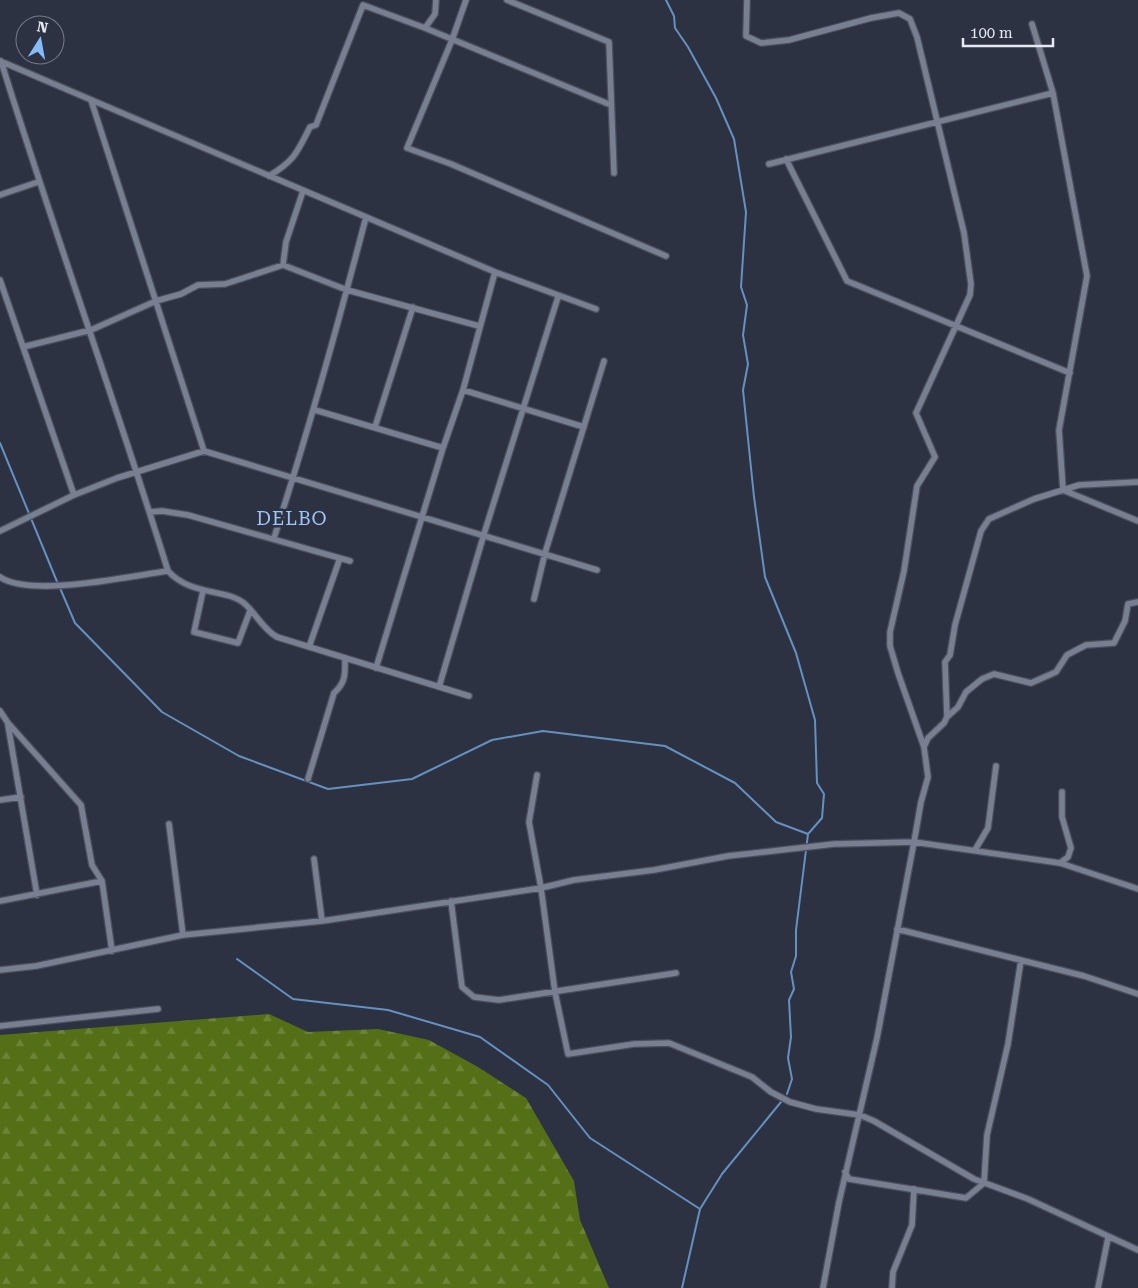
<svg xmlns="http://www.w3.org/2000/svg" width="1138" height="1288" viewBox="0 0 1138 1288" font-family="'Roboto Serif',serif">
  <style>
    .forest { fill: url(#forest-firs) }
    .lines { fill: none; stroke-linecap: round; stroke-linejoin: round }
    .stream { stroke: #6591c0; stroke-width: 2 }
    .minor-casing { stroke: #4b4f5d; stroke-width: 8 }
    .minor { stroke: #787f91; stroke-width: 5.5 }
    .labels { text-anchor: middle; stroke-width: 5; stroke-linejoin: round; paint-order: stroke }
    .quarter-label { font-size: 19px; letter-spacing: 1px; fill: #9fc6f6; stroke: #2d3242 }
  </style>
  <defs>
    <pattern id="forest-firs" width="22" height="20" patternUnits="userSpaceOnUse" patternTransform="scale(1.25)"><rect width="22" height="20" fill="#546f15"/><path d="M5 1l3.5 6h-7zM16 11l3.5 6h-7z" fill="#6d8438"/></pattern>
  </defs>
  <rect width="100%" height="100%" fill="#2d3242"/>
  <path class="forest" d="M 269,1014 L 308,1032 L 378,1029 L 429,1040 L 478,1067 L 526,1098 L 574,1181 L 580,1220 L 609,1288 L 0,1288 L 0,1035 Z"/>
  <g class="lines">
    <path class="stream" d="M 666,0 L 674,16 L 675,28 L 688,47 L 716,98 L 734,139 L 746,212 L 741,287 L 747,305 L 743,335 L 748,364 L 743,390 L 754,497 L 765,577 L 796,653 L 815,720 L 817,783 L 824,794 L 822,818 L 808,834 L 796,930 L 796,956 L 791,972 L 794,989 L 789,1000 L 791,1037 L 788,1058 L 792,1079 L 787,1094
      M 0,443 L 58,584
      M 60,588 L 75,623 L 162,712 L 239,756 L 328,789 L 412,779 L 492,740 L 543,731 L 665,746 L 735,783 L 776,822 L 808,834
      M 237,959 L 293,999 L 388,1010 L 480,1037 L 548,1085 L 590,1138 L 700,1209
      M 682,1288 L 700,1209 L 722,1174 L 781,1102"/>
    <defs>
      <path id="minor" d="M 466,0 L 452,40 L 407,148 L 451,164 L 666,256
        M 507,0 L 609,42 L 614,173
        M 747,0 L 746,36 L 761,43 L 789,40 L 871,18 L 899,13 L 910,19 L 917,37 L 964,233 L 971,284 L 970,295 L 916,413 L 935,457 L 917,486 L 904,571 L 890,632 L 890,646 L 898,673 L 924,747
        M 1032,24 L 1053,93 L 1087,276 L 1059,430 L 1063,490 L 1138,521
        M 425,28 L 611,105
        M 0,61 L 495,272 L 596,309
        M 1,61 C 54,232 115,400 168,571 C 192,597 227,588 245,604 C 257,615 263,629 277,637 L 469,696
        M 91,100 L 204,451
        M 786,159 L 847,281 L 1070,373
        M 769,164 L 1053,93
        M 269,176 C 294,161 297,153 310,127 L 316,125 L 363,5 L 425,28 L 435,14 L 436,0
        M 0,195 L 38,182
        M 283,265 L 347,290 L 479,326
        M 0,280 L 74,495
        M 23,347 L 91,330 L 156,301 L 181,294 L 198,285 L 225,284 L 283,265 L 286,242 L 303,191
        M 463,390 L 584,427
        M 315,410 L 443,448
        M 375,427 L 413,307
        M 150,512 L 162,511 L 188,515 L 350,561
        M 0,531 L 74,495 L 117,478 L 204,451 L 597,570
        M 274,538 C 308,432 338,325 366,217
        M 0,577 C 31,598 130,576 168,571
        M 203,591 L 194,632 L 238,643 L 250,611
        M 534,599 L 545,553 L 604,361
        M 309,647 L 340,558
        M 376,668 L 443,448 L 463,390 L 495,272
        M 439,687 L 484,534 L 558,297
        M 0,711 L 8,723 L 81,805 L 92,865 L 102,881 L 112,951
        M 947,717 L 958,707 L 966,692 L 982,679 L 994,674 L 1031,683 L 1056,672 L 1067,655 L 1086,645 L 1114,643 L 1125,621 L 1128,604 L 1138,602
        M 8,725 L 37,895
        M 537,775 L 529,822 L 541,888 L 555,992 L 568,1054 L 634,1044 L 669,1043 L 752,1077 L 771,1092 L 790,1102 L 816,1109 L 860,1115 L 874,1121 L 974,1179 L 1028,1199 L 1138,1250
        M 308,779 L 334,693 C 346,682 345,674 345,659
        M 0,800 L 21,797
        M 169,824 L 183,935
        M 975,850 L 988,828 L 996,766
        M 314,859 L 322,921
        M 1060,863 L 1068,857 L 1071,848 L 1062,817 L 1062,792
        M 0,901 L 102,881
        M 451,901 L 462,987 L 474,997 L 499,1000 L 676,973
        M 897,929 L 1084,976 L 1138,994
        M 0,970 L 36,966 L 183,935 L 322,921 L 541,888 L 574,880 L 654,870 L 728,856 L 834,844 L 914,842 L 921,802 L 928,777 L 924,747 L 928,738 L 944,723 L 947,717 L 945,662 L 950,655 L 955,625 L 981,531 L 989,519 L 1034,499 L 1079,485 L 1138,482
        M 0,1026 L 158,1009
        M 845,1172 L 849,1179 L 966,1198 L 984,1183 L 987,1135 L 1008,1044 L 1021,960
        M 823,1288 L 839,1202 L 877,1038 L 914,842 L 1060,863 L 1138,889
        M 892,1288 L 893,1272 L 912,1225 L 914,1189
        M 1098,1288 L 1108,1238"/>
    </defs>
    <use href="#minor" class="minor-casing"/>
    <use href="#minor" class="minor"/>
  </g>
  <g class="labels">
    <g class="quarter-label">
      <text x="292" y="525">DELBO</text>
    </g>
  </g>
  <g transform="translate(40 40) rotate(11)"><circle r="24" fill="#2d3242" stroke="#777b89"/>
  <path d="M0-4L9 19L0 12L-9 19Z" fill="#86bbfb"/>
  <text y="-8" font-size="14" font-weight="bold" text-anchor="middle" fill="#e6e9f4">N</text>
  </g>
  <path d="M963 38v8h90v-8" fill="none" stroke="#e6e9f4" stroke-width="2.5"/>
  <text x="970" y="38" font-size="15" fill="#e6e9f4" stroke="#2d3242" stroke-width="4" paint-order="stroke">100 m</text>
</svg>
